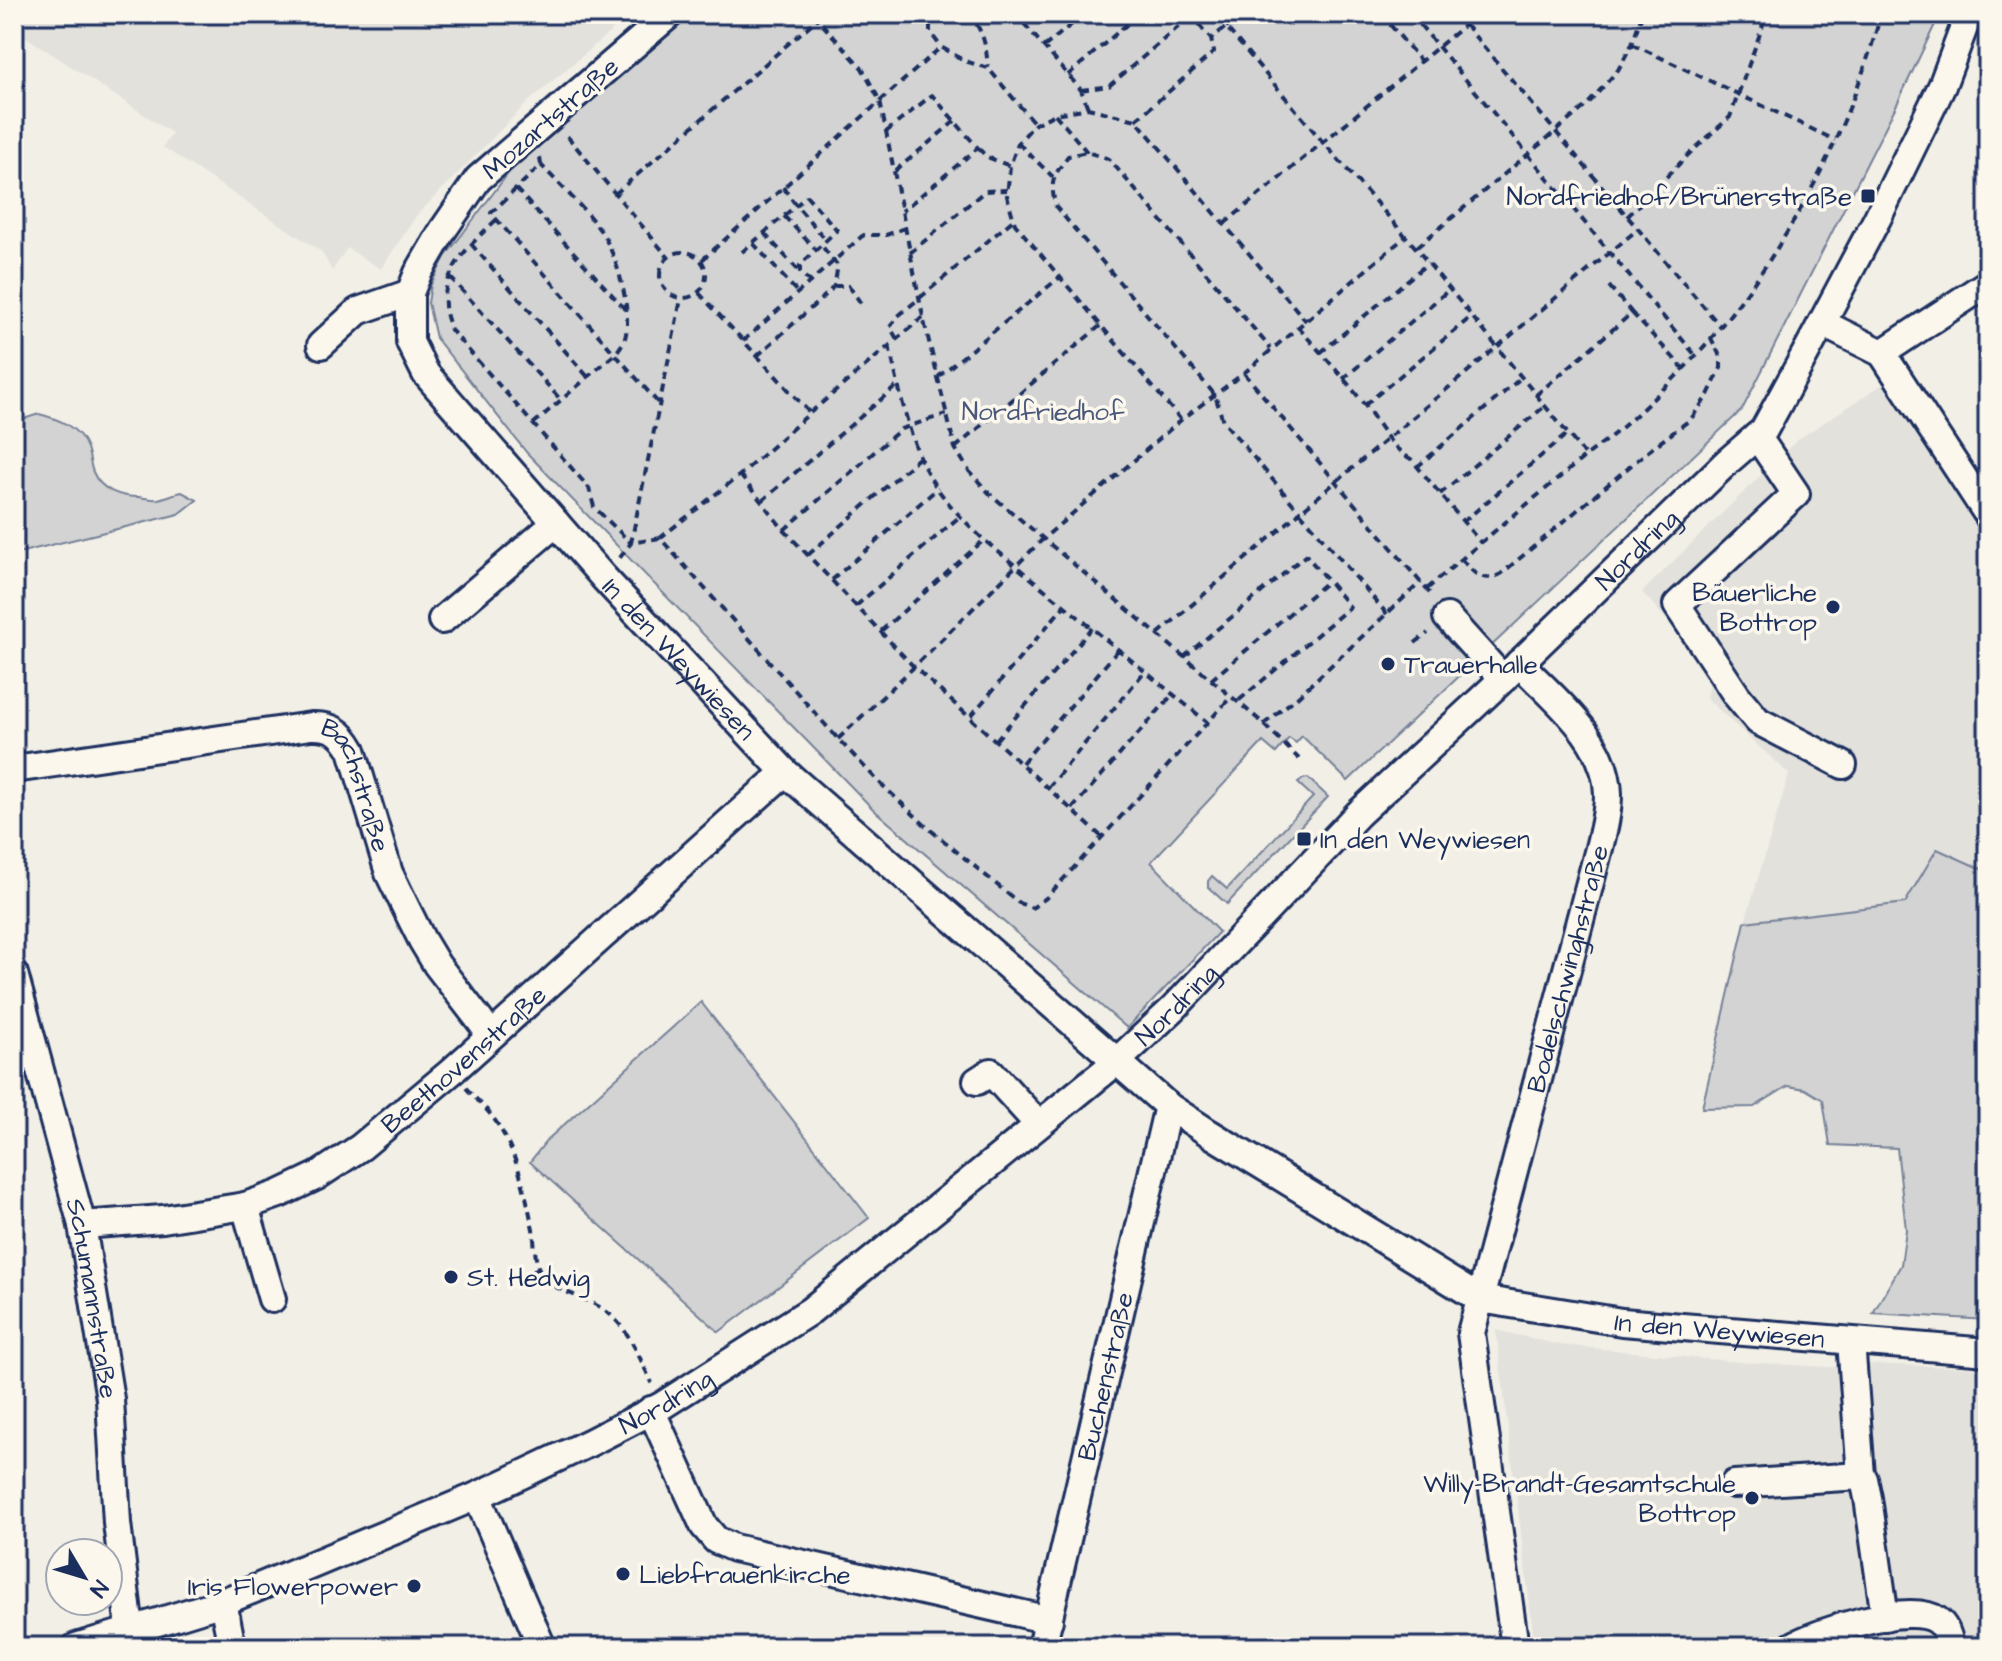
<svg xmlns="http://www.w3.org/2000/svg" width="2002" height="1661" viewBox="0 0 2002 1661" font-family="'Architects Daughter',sans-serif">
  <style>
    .built { fill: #e2e1dc }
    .green { fill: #d2d3d2; stroke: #768198; stroke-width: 2 }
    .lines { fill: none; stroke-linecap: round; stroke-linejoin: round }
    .minor-casing { stroke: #1b2f5e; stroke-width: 32 }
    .path { stroke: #1b2f5e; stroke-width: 4; stroke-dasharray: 8 6; stroke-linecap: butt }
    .minor { stroke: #fbf7ec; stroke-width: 26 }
    .poi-dot { fill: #1b2f5e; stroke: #fbf7ec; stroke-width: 3 }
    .labels { text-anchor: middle; stroke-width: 7; stroke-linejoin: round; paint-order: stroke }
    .street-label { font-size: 26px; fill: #1b2f5e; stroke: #fbf7ec }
    .poi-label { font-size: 26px; fill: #1b2f5e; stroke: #fbf7ec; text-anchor: end }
    .park-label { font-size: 26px; fill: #49587b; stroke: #fbf7ec }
  </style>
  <rect width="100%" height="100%" fill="#f2efe6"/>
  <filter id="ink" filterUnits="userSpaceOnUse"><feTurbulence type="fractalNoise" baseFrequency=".0125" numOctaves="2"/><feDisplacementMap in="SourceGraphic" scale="16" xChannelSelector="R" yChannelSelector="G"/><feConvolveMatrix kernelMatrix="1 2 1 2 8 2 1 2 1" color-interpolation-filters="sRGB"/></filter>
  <g filter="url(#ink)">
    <path class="built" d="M 14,14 L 631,14 L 527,103 L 416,216 L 381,269 L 347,248 L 332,271 L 322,252 L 163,147 L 172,133 L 14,29 Z
      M 1900,373 L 1988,505 L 1988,872 L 1937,849 L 1905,903 L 1745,922 L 1789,774 L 1706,698 L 1713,672 L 1642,592 L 1797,440 Z
      M 1496,1330 L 1560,1345 L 1739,1362 L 1830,1367 L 1865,1364 L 1988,1368 L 1988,1627 L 1976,1637 L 1978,1647 L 1535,1647 Z"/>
    <path class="green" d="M 692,14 L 1940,14 L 1897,104 L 1742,410 L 1348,781 L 1302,736 L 1296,743 L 1289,738 L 1276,753 L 1263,742 L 1151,862 L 1219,932 L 1127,1028 L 874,810 L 527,453 L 436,338 L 428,303 L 431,284 L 445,257 L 513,167 Z
      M 39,414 C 59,419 79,427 87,448 C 90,456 90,465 93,472 C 101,491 121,497 139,497 C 145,498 152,500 158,499 C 166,497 174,494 182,492 L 197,500 L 179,514 L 14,554 L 14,422 Z
      M 1308,778 L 1328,797 L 1227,904 L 1208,887 L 1208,881 L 1212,876 L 1227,889 L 1313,797 L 1298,783 L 1303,779 Z
      M 1937,849 L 1988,872 L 1988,1320 L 1873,1313 L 1901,1265 L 1906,1230 L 1897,1148 L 1830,1145 L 1823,1100 L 1805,1089 L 1788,1086 L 1754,1107 L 1702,1108 L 1745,922 L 1905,903 Z
      M 701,1002 L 869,1218 L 719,1332 L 530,1162 L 547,1140 Z"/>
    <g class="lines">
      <defs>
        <g id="minor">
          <path id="s1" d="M 670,14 L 478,179 L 443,230 L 418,273 L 410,293 L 410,342 L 426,374 L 604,578 L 785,772 L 1168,1106 L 1209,1133 L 1480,1299 L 1622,1322 L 1988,1352"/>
          <path d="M 1822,323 L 1882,353 L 1988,283"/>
          <path d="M 321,345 L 358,311 L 410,293"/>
          <path d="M 1882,353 L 1988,515"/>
          <path d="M 1757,436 L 1796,494 L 1677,605 L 1737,696 L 1758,721 L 1843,765"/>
          <path d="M 1447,617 L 1503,679"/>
          <path d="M 442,620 L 556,523"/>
          <path id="s2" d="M 14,769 L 311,726 C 332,725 342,732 352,750 L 389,873 L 406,908 L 422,940 L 437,965 L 491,1035"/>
          <path id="s3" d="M 14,974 L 82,1225 L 110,1399 L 117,1523 L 130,1630"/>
          <path d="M 977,1081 L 991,1072 L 1038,1124"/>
          <path d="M 245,1206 L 272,1299"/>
          <path id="s4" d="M 82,1225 L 163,1219 L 245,1206 L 279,1194 L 317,1176 L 361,1147 L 451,1072 L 785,772"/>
          <path d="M 1851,1341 L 1861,1476"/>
          <path d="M 651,1410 L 704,1526 L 716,1540 L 734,1548 L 1049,1620"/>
          <path d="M 1734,1484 L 1861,1476 L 1864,1479 L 1868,1498 L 1885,1617"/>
          <path d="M 477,1496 L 542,1647"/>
          <path d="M 223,1602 L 232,1647"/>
          <path id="s5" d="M 76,1647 L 223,1602 L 477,1496 L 589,1443 L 663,1405 L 810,1311 L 1116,1062 L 1173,1009 L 1358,814 L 1503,679 L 1728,461 L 1764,430 L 1808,349 L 1877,219 L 1942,86 L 1969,14"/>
          <path id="s6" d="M 1042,1647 L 1168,1106"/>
          <path id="s7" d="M 1515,1647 L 1471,1333 L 1597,856 C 1602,836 1608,815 1608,794 C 1607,739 1554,699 1519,663"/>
          <path d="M 1791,1647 C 1817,1632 1910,1601 1937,1620 C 1946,1626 1948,1637 1951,1647"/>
        </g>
      </defs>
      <use href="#minor" class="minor-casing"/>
      <path class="path" d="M 813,14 L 862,68 L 880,101 L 923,317 L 955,448 L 969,471 L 989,493 L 1264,724 L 1299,759
        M 938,14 L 930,20 L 930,32 L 941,47 L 965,61 L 988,68 L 1035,124
        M 967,14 C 984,29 986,46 988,68
        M 1028,14 L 1021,20 L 1081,90 L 1088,108
        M 1190,14 L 1211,39 L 1226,27 L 1323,142 L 1416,248 L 1586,456
        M 1381,14 L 1420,60
        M 1411,14 L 1696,356
        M 1456,14 L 1721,327
        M 1226,27 L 1241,14
        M 1632,44 L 1835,140
        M 1044,47 L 1084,14
        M 1068,75 L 1139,14
        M 1081,90 L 1109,86 L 1191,16
        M 1055,114 L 1087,152
        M 1136,120 L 1214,52 L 1211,39
        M 886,132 L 932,95 L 978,148 L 902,211
        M 567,136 L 668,257
        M 1018,143 L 1053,177
        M 978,148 L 987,157 L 1010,166
        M 540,157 L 541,165 L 491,213 L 660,405
        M 895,171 L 955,121
        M 783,187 L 796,205 L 826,240
        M 516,189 L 625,309
        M 615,194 L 817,19
        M 784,216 L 816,250
        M 1627,217 L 1690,153 L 1730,117 L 1767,14
        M 496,220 C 473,242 442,269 445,305 C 445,313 449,322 451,330 L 589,488 L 594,507 L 631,543 L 619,559
        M 1224,224 L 1478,14
        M 764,233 L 798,270
        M 753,243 L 798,293
        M 471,244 L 588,377
        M 1417,247 L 1587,105 L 1618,70 L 1632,44 L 1642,14
        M660 275a23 23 0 1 1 46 0a23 23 0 1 1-46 0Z
        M 742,252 L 807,196 L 837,230 L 800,265 L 800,272 L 810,282
        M 910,253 L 985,191 L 1007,190
        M 702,260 L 941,47
        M 450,277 L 561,400
        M 834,286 L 849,286 L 864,308
        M 1609,286 L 1632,313
        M 699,293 L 810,413
        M 923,317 L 810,413 L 740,475 L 660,538 L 838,739 L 879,782 L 927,827 L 1019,903 L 1032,908 L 1046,898 L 1231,697
        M 1298,327 C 1320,352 1343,376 1363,403 C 1379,422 1388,446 1411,459 L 1481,543
        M 897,339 L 890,327 L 897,317 L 1013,220
        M 743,341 L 861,237 L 864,235 L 886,235 L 905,228
        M 889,346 C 898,382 905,421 919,455 C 932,489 959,516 984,540 L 1207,722
        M 1320,353 L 1428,263
        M 757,356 L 828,293 L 834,286 L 838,266 L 821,245
        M 1244,373 L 1433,597
        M 938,377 L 1060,277
        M 1343,379 L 1450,289
        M 1536,395 L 1632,313 L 1683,368
        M 1365,405 L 1471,317
        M 1181,420 L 1015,224 L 1007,196 L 1010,166 L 1018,143 L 1035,124 L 1055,114 L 1088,108 L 1136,120 L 1306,321
        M 533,424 L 615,354 C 619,349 623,344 625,338 C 633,311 616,252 600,230 C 583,207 561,186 541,165
        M 955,448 L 1100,326
        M 1417,467 L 1522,377
        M 740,475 L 784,530 L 914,667 L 1103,838
        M 1440,494 L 1545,406
        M 762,501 L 899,384
        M 1463,522 L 1567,434
        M 784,530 L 901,429 L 946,414
        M 660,538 L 631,543 L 681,299
        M 808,555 L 920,457
        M 1461,559 C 1473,572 1482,584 1501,574 L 1647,452 L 1691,419 L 1708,395 L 1721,368 L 1721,358 L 1711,338
        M 832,580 L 938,488
        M 1427,589 C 1476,546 1526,505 1576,464 C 1596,447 1619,432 1637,414 C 1667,386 1696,358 1721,326 C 1795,235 1850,127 1881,14
        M 856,606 L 959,517
        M 1387,614 L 1300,512 L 1638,229
        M 881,631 L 984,540
        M 1158,634 L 1300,512 L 1223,421 L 1215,395 L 1056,207 C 1049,181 1053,177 1068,156 L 1087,152 L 1109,159 L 1271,349
        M 1415,643 L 1428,633
        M 1184,657 L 1306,555 L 1350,607 L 1237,702
        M 1211,680 L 1328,581
        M 971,716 L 1065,605
        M 1264,724 L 1296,698 L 1421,582
        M 838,739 L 914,667 L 1044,538 L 1181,420 L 1244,373 L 1405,237
        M 996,740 L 1092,628
        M 1022,763 L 1119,649
        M 1048,788 L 1145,671
        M 1072,809 L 1173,694
        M 466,1088 C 474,1097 484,1106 491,1115 C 516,1147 525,1190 533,1229 C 535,1243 534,1265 543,1277 C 553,1290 581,1296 596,1305 C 627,1321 637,1354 652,1383
        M 522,1279 L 538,1268 L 552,1262"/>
      <use href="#minor" class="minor"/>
    </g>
  </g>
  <g class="poi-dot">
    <rect x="1860" y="188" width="16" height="16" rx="4"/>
    <circle cx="1833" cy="607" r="8"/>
    <circle cx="1388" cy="664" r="8"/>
    <rect x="1296" y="831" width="16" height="16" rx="4"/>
    <circle cx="451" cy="1277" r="8"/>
    <circle cx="1752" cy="1498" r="8"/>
    <circle cx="623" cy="1574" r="8"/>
    <circle cx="414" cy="1586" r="8"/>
  </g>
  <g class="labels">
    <g class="street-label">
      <text transform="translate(550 118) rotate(-41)" y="9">Mozartstraße</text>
      <text dy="9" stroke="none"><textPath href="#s5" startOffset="1936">Nordring</textPath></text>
      <text dy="9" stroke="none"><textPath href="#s1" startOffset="852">In den Weywiesen</textPath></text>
      <text dy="9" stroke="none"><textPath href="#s2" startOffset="384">Bachstraße</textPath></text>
      <text dy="9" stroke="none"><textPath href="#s7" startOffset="694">Bodelschwinghstraße</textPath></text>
      <text dy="9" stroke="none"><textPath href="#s5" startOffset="1288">Nordring</textPath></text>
      <text dy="9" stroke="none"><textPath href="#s4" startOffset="430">Beethovenstraße</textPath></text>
      <text dy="9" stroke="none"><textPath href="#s3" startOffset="334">Schumannstraße</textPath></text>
      <text dy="9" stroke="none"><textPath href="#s1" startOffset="2124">In den Weywiesen</textPath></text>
      <text dy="9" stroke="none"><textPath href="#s6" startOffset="278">Buchenstraße</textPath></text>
      <text dy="9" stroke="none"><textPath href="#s5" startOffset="640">Nordring</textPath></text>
    </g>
    <g class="poi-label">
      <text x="1852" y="205">Nordfriedhof/Brünerstraße</text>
      <text x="1817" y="601">Bäuerliche<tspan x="1817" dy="30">Bottrop</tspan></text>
      <text x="1404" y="673" text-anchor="start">Trauerhalle</text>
      <text x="1320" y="848" text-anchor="start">In den Weywiesen</text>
      <text x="467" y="1286" text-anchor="start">St. Hedwig</text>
      <text x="1736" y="1492">Willy-Brandt-Gesamtschule<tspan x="1736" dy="30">Bottrop</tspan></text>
      <text x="639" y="1583" text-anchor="start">Liebfrauenkirche</text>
      <text x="398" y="1595">Iris Flowerpower</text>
    </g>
    <g class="park-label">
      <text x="1043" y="420">Nordfriedhof</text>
    </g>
  </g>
  <rect width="2002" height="1661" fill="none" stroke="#fbf7ec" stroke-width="48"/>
  <rect x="24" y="24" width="1954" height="1613" fill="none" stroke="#1b2f5e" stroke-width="3" filter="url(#ink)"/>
  <g transform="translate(84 1577) rotate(128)"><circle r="38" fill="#fbf7ec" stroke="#a1a7b3" stroke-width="2"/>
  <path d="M0-6L14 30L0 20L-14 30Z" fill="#1b2f5e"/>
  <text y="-12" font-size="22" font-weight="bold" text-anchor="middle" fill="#1b2f5e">N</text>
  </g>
</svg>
